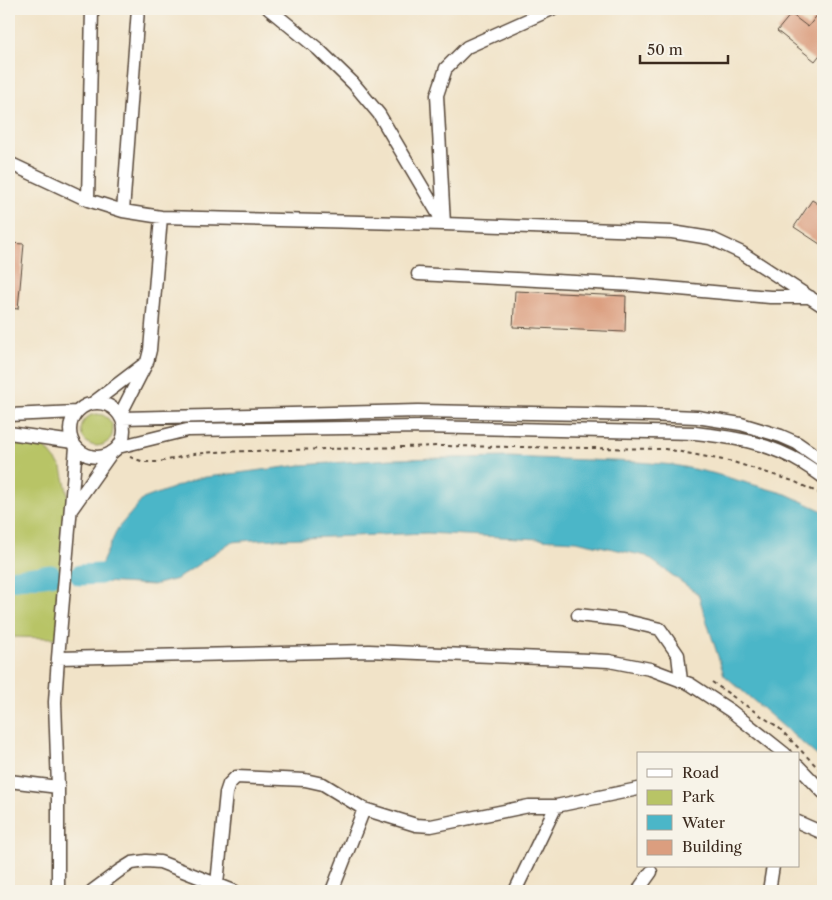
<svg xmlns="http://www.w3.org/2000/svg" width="832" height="900" viewBox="0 0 832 900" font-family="'Libre Caslon Text',serif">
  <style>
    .green { fill: #b8c466; stroke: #7a7742 }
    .water { fill: #4bb6c8; stroke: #437073 }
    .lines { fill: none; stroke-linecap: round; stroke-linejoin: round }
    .river { stroke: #4bb6c8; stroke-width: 21 }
    .building { fill: #db9e7f }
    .minor-casing { stroke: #564638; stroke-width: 15 }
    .path { stroke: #564638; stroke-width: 2; stroke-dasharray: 4 4; stroke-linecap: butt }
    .minor { stroke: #fff; stroke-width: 12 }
  </style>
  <rect width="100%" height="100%" fill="#f7f3e8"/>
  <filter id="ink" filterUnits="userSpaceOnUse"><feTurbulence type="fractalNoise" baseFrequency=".02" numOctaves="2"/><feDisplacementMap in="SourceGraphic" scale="10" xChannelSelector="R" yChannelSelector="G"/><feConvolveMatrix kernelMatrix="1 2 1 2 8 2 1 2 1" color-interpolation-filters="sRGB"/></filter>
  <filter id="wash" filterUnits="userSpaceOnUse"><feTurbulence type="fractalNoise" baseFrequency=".0096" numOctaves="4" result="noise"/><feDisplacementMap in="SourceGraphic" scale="20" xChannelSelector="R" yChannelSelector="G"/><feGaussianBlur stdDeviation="1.12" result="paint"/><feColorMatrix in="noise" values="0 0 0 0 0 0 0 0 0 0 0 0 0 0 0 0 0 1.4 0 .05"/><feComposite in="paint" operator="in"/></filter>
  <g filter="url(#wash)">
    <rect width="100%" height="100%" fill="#f1e3c8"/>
    <path class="green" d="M81 430a16 16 0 1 1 32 0a16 16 0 1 1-32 0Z
      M 9,436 L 45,447 L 62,468 L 71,510 L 60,638 L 9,637 Z"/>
    <path class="water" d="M 508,457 L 638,462 L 674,465 L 712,473 L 786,494 L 823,511 L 823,761 L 724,675 L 698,594 L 646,556 L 576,541 L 427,533 L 253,540 L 231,542 L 177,579 L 153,585 L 103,582 L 100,567 L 118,528 L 143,499 L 199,478 L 301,465 L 392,459 Z"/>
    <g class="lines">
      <path class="river" d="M 80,575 L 101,574
        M 9,580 L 51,575"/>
    </g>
    <g id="blocks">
      <path class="building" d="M 822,9 L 823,9 L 823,51 L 815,61 L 777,31 L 791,14 L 808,27 Z
        M 812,200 L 823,207 L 823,246 L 794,227 Z
        M 9,243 L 24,244 L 18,309 L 9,308 Z
        M 515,291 L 626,296 L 625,332 L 513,327 Z"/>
    </g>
  </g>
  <g filter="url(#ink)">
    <use href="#blocks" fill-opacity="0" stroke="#564638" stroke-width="1"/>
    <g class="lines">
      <defs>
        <path id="minor" d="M 269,9 L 318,49 L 353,83 L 379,114 L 443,222
          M 9,163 L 88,200 L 123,211 L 161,217 L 444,224 L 672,232 L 710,238 L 742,253 L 823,306
          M 88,200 L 92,9
          M 123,211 L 138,9
          M 444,224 L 437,95 L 446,68 L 467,47 L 552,9
          M 418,274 L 634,285 L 770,297 L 810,297
          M 93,403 L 143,365
          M70 430a27 27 0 1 1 54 0a27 27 0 1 1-54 0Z
          M 9,415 L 77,412
          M 120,415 L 147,362 L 150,350 L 161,217
          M 122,418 L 418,411 L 647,415 L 697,417 L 741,424 L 781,436 L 797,443 L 823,461
          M 9,433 L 73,442
          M 118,447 L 187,430 L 423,427 L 695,433 C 737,438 767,442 804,464 C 810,468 817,472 823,477
          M 71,510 L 112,452
          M 578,615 L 622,620 L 660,629 L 678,655 L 681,681
          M 58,658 L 369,651 L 567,659 L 609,661 L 650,669 L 690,684 L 731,711 L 785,754
          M 798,766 L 823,792
          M 9,781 L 58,787
          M 798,822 L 823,833
          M 217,884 L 226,793 L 229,784 L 236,777 L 305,780 L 323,784 L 364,809 L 416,825 L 431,826 L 529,806 L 556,806 L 638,789
          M 58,891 L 58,787 L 55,702 L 58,658 L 76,447
          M 92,891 L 119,871 L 132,863 L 146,861 L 160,862 L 234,891
          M 332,891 L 364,809
          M 515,891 L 556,806
          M 639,891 L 641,886 L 651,872
          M 769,891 L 773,866"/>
      </defs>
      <use href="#minor" class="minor-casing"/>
      <path class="path" d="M 130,457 L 144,462 L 159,462 L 194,454 L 214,452 L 440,446 L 665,449 L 733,462 L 793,481 L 823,495
        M 712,682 L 735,698
        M 739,701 L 778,727 L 823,773"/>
      <use href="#minor" class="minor"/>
    </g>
  </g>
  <rect width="832" height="900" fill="none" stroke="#f7f3e8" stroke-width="30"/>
  <rect x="637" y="752" width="162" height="115" fill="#f7f3e8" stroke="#aca397"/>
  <rect x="647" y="769" width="25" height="8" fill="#ffffff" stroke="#aca397"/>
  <text x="682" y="778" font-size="15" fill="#3b2a1e">Road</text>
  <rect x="647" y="790" width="25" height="15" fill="#b8c466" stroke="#aca397"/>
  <text x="682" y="802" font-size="15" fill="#3b2a1e">Park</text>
  <rect x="647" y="815" width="25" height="15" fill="#4bb6c8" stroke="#aca397"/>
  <text x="682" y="828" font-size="15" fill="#3b2a1e">Water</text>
  <rect x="647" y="840" width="25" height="15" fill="#db9e7f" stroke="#aca397"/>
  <text x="682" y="852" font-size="15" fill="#3b2a1e">Building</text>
  <path d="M640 55v8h88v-8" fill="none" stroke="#3b2a1e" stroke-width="2.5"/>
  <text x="647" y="55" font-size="15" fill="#3b2a1e" stroke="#f7f3e8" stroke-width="4" paint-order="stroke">50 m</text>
</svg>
